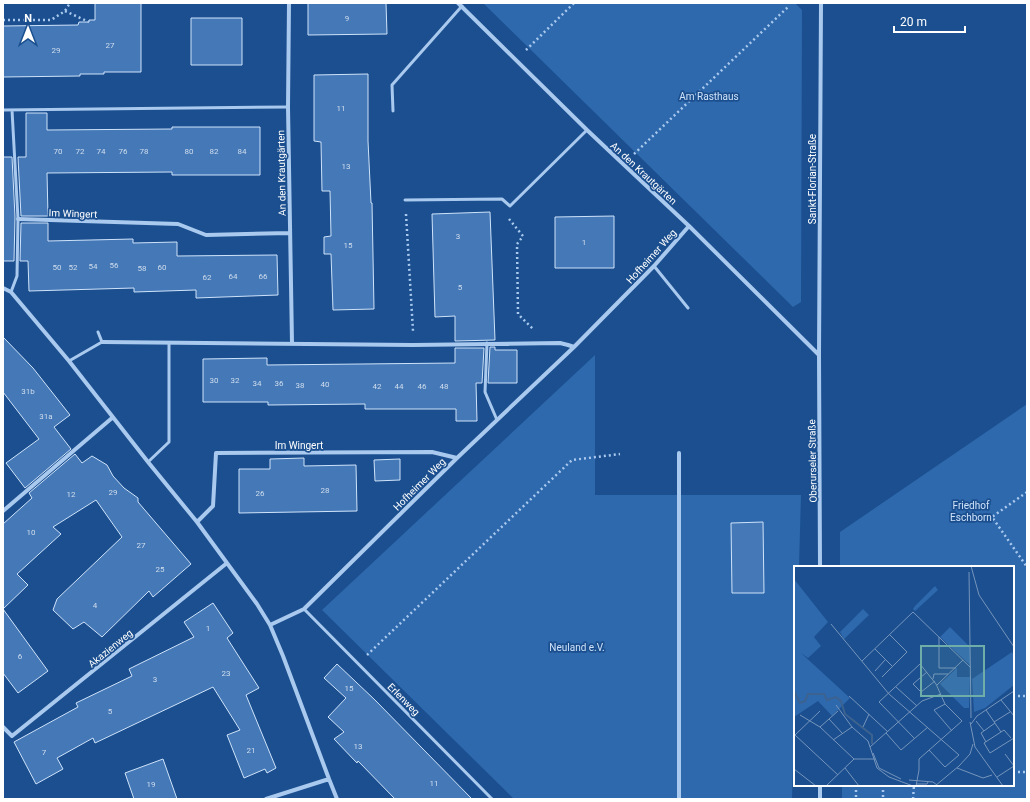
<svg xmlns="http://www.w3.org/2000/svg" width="1030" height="802" viewBox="0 0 1030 802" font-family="Roboto,sans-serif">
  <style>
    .green { fill: #2e69ad }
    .building { fill: #4478b7; stroke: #cfe3fa }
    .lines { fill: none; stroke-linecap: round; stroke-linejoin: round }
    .path { stroke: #a9c9ee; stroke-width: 2.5; stroke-dasharray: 2 3; stroke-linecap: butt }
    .lane { stroke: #a9c9ee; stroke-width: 3 }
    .street { stroke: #a9c9ee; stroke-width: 4 }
    .labels { text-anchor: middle; stroke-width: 3.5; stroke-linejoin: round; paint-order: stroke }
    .number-label { font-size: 8px; fill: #d0dded }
    .park-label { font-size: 10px; fill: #cfe3fa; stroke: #1b4f8f }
    .street-label { font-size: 10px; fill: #fff; stroke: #1b4f8f }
    .inset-river { fill: none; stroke: #3c6290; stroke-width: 2 }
    .inset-road { fill: none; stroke: #7695bc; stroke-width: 1 }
    .view { fill: #6fada8; fill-opacity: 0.15; stroke: #6fada8; stroke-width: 2 }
    .inset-edge { fill: none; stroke: #fff; stroke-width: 2 }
  </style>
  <rect width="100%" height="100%" fill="#1b4f8f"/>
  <path class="green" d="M 483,3 L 795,3 L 802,10 L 801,302 L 793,307 Z
    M 595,355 L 595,495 L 801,495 L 799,567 L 795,567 L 795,691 L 792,799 L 514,799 L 322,610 Z
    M 1027,404 L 1027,799 L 842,799 L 842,785 L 1013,785 L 1013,567 L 840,567 L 840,532 Z"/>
  <path class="building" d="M 95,3 L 141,3 L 141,72 L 104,72 L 104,74 L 80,74 L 80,76 L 3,77 L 3,26 L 78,25 L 79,22 L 89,22 L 89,20 L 95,20 Z
    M 308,3 L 386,3 L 387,34 L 308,35 Z
    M 191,18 L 242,18 L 242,65 L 191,65 Z
    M 368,74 L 368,141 L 371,203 L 372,203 L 374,309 L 333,310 L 331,254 L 324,254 L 324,237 L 331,236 L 330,191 L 322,191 L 321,142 L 314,141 L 314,75 Z
    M 26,113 L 47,113 L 47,130 L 172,129 L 172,127 L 260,127 L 260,175 L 172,175 L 172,172 L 47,173 L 48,216 L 21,216 L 18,157 L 26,157 Z
    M 3,157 L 12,157 L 15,217 L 14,261 L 3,261 Z
    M 490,212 L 495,340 L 455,341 L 455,316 L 435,317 L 432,214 Z
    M 614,216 L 614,268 L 555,268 L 555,217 Z
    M 21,223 L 48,223 L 48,241 L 133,239 L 133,243 L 177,242 L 177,256 L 277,255 L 278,295 L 196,298 L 196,290 L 134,292 L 134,288 L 29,291 L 28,261 L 20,261 Z
    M 3,337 L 33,368 L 70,415 L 54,427 L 71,449 L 25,488 L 6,463 L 39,439 L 3,392 Z
    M 490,347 L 495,347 L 495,350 L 517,350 L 517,383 L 488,383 Z
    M 455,348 L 484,348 L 482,383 L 476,383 L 477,421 L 456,421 L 456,409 L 365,409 L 365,404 L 268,405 L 268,402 L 203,402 L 203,359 L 267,358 L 267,365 L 455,363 Z
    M 75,454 L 82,463 L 92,456 L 107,465 L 113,476 L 124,488 L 138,498 L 138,502 L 191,564 L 153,597 L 149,591 L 102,637 L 84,622 L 73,629 L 53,610 L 57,599 L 122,537 L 96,500 L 53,527 L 61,534 L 17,574 L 28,585 L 3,609 L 48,671 L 18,693 L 3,673 L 3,524 L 32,498 L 29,493 Z
    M 304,458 L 304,466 L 356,465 L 357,511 L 239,513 L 239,469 L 270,469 L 270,459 Z
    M 400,459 L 400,480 L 375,481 L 374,460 Z
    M 763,522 L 764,593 L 732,593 L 731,523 Z
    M 213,603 L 233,633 L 227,638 L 259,688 L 246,695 L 276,768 L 267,773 L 265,769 L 244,778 L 227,735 L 240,730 L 213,687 L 95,743 L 93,738 L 57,758 L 63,769 L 36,784 L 14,742 L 78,707 L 76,703 L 132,676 L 129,669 L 194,637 L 184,622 Z
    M 337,664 L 375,700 L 472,799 L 395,799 L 358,761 L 357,763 L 334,739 L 344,732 L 328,717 L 346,698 L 324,678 Z
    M 163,759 L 177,799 L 134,799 L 125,773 Z"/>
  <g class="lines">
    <path class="path" d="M 65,11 L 89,22
      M 3,20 L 51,20 L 65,11 L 70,3
      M 526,50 L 574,3
      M 634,154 L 789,6
      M 406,214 L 413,331
      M 509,219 L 523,236 L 517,244 L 518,314 L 534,330
      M 1027,492 L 992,517 L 1027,567
      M 367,655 L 572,460 L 620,454
      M 1013,696 L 1027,696
      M 1013,772 L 1027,772
      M 856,785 L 856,799
      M 883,785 L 883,799
      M 913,799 L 914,785"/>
    <path class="lane" d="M 3,110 L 288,107
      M 393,111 L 392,85 L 462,6
      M 405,200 L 502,199 L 510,206 L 587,130
      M 654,266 L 688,308
      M 11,292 L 17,276 L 18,219 L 12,110
      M 487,343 L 485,392 L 497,420
      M 69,361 L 102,342 L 98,332
      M 148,462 L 169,442 L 169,343
      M 304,609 L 492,799"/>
    <path class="street" d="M 289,3 L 288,107 L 292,343
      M 458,3 L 587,130 L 689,226 L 819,355
      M 18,219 L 178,224 L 206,235 L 289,233
      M 3,288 L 11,292 L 69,361 L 148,462 L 197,522 L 257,604 L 270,625 L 283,656 L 329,779 L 337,799
      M 102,342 L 413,345 L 560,343 L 568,345 L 574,347
      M 3,511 L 112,418
      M 197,522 L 213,506 L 216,453 L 432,452 L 457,458
      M 820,567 L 819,355 L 821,3
      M 270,625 L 304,609 L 457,458 L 574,347 L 654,266 L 689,226
      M 3,727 L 12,736 L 227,563
      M 266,799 L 329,779
      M 679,799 L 679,453
      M 820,799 L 820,785"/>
  </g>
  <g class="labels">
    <g class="number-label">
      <text x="347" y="21">9</text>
      <text x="110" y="48">27</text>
      <text x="56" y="53">29</text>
      <text x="341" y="111">11</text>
      <text x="58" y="154">70</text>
      <text x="80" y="154">72</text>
      <text x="101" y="154">74</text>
      <text x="123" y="154">76</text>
      <text x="144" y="154">78</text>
      <text x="189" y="154">80</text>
      <text x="214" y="154">82</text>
      <text x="242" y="154">84</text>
      <text x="346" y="169">13</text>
      <text x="458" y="239">3</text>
      <text x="584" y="245">1</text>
      <text x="348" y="248">15</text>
      <text x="114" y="268">56</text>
      <text x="93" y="269">54</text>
      <text x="57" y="270">50</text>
      <text x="73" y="270">52</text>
      <text x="162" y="270">60</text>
      <text x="142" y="271">58</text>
      <text x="233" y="279">64</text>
      <text x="263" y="279">66</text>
      <text x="207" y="280">62</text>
      <text x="460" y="290">5</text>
      <text x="214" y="383">30</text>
      <text x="235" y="383">32</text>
      <text x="257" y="386">34</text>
      <text x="279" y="386">36</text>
      <text x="325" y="387">40</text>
      <text x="300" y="388">38</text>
      <text x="377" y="389">42</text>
      <text x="399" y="389">44</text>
      <text x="422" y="389">46</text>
      <text x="444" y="389">48</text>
      <text x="28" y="394">31b</text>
      <text x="46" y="419">31a</text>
      <text x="325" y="493">28</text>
      <text x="113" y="495">29</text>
      <text x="260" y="496">26</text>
      <text x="71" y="497">12</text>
      <text x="31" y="535">10</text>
      <text x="141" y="548">27</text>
      <text x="160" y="572">25</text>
      <text x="95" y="608">4</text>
      <text x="208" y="631">1</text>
      <text x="20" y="659">6</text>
      <text x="226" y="676">23</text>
      <text x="155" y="682">3</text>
      <text x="349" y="691">15</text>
      <text x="110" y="714">5</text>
      <text x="358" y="749">13</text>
      <text x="251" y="753">21</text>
      <text x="44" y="755">7</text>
      <text x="434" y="786">11</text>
      <text x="151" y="787">19</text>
    </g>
    <g class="park-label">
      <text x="709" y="100">Am Rasthaus</text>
      <text x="971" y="509">Friedhof<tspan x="971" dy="12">Eschborn</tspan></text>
      <text x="577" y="651">Neuland e.V.</text>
    </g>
    <g class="street-label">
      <text transform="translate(281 173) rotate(-91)" y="4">An den Krautgärten</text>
      <text transform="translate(644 173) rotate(43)" y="4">An den Krautgärten</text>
      <text transform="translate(812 179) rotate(-90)" y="4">Sankt-Florian-Straße</text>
      <text transform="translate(73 213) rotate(2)" y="4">Im Wingert</text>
      <text transform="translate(651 256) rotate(-48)" y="4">Hofheimer Weg</text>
      <text x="299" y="449">Im Wingert</text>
      <text transform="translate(812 461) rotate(-91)" y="4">Oberurseler Straße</text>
      <text transform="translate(419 484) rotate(-45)" y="4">Hofheimer Weg</text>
      <text transform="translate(110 648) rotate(-39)" y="4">Akazienweg</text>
      <text transform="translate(404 699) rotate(45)" y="4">Erlenweg</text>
    </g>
  </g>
  <g transform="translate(794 566)">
    <rect width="220" height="220" fill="#1b4f8f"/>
    <path d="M 0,13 L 34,56 L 20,71 L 27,80 L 14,92 L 7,87 L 56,132 L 38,150 L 24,135 L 0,151 ZM 141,20 L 144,24 L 121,45 L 119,43 L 121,40 ZM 69,43 L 75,49 L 50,73 L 46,66 ZM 156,61 L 176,81 L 176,99 L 146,71 ZM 218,86 L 220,90 L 220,119 L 191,142 L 180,146 L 178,113 ZM 163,102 L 163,111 L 176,111 L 175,142 L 170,142 L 146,118 Z" fill="#2e69ad"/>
    <path class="inset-river" d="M 0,125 L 6,137 L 11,135 L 14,128 L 30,128 L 33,134 L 42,131 L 47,135 L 51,148 L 78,169 L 78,178"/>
    <path class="inset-road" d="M 177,0 L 185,29 L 220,81M 175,6 L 177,152M 37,58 L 95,128 L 165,189 L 151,201 L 135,184M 145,71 L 145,102 L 162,102M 81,83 L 98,100M 68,95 L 119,46 L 177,102M 81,105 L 91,94M 133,106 L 119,118 L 127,126 L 141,115M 88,111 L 113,86 L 96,69M 139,113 L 140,108 L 154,108M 143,119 L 169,94M 102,121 L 123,140M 55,130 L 94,166M 207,134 L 220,150M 151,138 L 140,144 L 158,165M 42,139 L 58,161 L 74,175 L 83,202 L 95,211 L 119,220M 192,144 L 207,166 L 210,164 L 217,172M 26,145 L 1,169 L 44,209M 6,149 L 26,161 L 60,193M 35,153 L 49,168M 182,155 L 190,165M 176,156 L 181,181 L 209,220M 200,156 L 216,146M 177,158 L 183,150 L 220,125M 26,161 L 44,145M 69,161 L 75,148M 207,166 L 190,177 L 196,187 L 220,172M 92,167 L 107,184 L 134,161M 121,173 L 85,136 L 126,98 L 142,118 L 151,138 L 168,155M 39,174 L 58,161M 192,176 L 187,167 L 201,157M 76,181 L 128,135 L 147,128M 79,187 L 85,202 L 107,213M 211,188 L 220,200M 51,202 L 65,220M 163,202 L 189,212 L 198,209M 0,203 L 22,220M 203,211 L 220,200M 115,214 L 139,216 L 143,219M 122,218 L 133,218 L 134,216M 32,220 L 60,193 L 81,193M 122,220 L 125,204 L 125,193 L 168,155M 141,220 L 165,200 L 176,188 L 179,178"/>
    <path class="view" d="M 127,80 L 190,80 L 190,130 L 127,130 Z"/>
    <rect width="220" height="220" class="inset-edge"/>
  </g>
  <rect width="1030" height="802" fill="none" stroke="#ffffff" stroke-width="8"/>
  <g transform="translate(28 28)" stroke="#1b4f8f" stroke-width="3" paint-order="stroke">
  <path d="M0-3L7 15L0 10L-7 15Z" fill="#ffffff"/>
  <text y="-6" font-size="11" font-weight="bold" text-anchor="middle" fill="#ffffff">N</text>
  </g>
  <path d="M894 26v6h71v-6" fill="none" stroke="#ffffff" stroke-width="2"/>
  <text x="900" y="26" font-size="12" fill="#ffffff" stroke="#1b4f8f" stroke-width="3" paint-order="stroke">20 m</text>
</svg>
